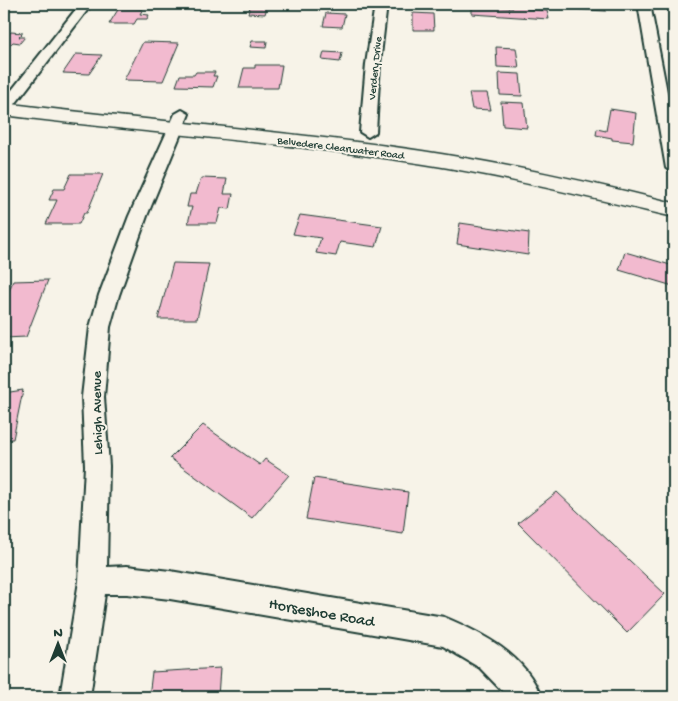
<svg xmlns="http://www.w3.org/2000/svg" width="678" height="701" viewBox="0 0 678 701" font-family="'Gochi Hand',sans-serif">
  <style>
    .building { fill: #f2bacf; stroke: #1f3d34 }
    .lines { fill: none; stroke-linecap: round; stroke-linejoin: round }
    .street-casing { stroke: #1f3d34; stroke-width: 4 }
    .secondary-casing { stroke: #1f3d34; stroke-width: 3 }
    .street { fill: #f7f3e8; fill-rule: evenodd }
    .secondary { fill: #f7f3e8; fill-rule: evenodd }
    .labels { text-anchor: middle; stroke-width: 4; stroke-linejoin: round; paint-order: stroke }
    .far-street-label { font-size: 11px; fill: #1f3d34; stroke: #f7f3e8 }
    .street-label { font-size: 14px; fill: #1f3d34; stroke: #f7f3e8 }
    .near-street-label { font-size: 16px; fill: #1f3d34; stroke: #f7f3e8 }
  </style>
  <rect width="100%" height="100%" fill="#f7f3e8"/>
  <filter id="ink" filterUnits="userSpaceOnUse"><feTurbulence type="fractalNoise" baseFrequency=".02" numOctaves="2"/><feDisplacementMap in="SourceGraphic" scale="10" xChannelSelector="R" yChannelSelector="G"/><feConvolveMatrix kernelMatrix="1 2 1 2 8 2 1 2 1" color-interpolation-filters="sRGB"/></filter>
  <g filter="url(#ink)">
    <path class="building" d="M 512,4 L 527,5 L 527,9 L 547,11 L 549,19 L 472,14 L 472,6 L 513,8 Z
      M 567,4 L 603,4 L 606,11 L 569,9 Z
      M 250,7 L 267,7 L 265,14 L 248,13 Z
      M 119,8 L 143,9 L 140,14 L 149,15 L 147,19 L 137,19 L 134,24 L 109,24 Z
      M 326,13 L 345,14 L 342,27 L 323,26 Z
      M 413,13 L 433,14 L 434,30 L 413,30 Z
      M 11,32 L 23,33 L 19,37 L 25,37 L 20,43 L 13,42 L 4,50 L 4,39 Z
      M 252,41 L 267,41 L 266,48 L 250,47 Z
      M 143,42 L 179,43 L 163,81 L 124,80 Z
      M 496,47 L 516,48 L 519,68 L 497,67 Z
      M 324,52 L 342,53 L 340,62 L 322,60 Z
      M 76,54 L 102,55 L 89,74 L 63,73 Z
      M 255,65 L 282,65 L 278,88 L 239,88 L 244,68 L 255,68 Z
      M 196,72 L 215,72 L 213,76 L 217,76 L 213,87 L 176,86 L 180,75 L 194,75 Z
      M 499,73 L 520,74 L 522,96 L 500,95 Z
      M 469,93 L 487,93 L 491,110 L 472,109 Z
      M 501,102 L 524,103 L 527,128 L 503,126 Z
      M 610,109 L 636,113 L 633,142 L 612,140 L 612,138 L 596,135 L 597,129 L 606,131 Z
      M 71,174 L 103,174 L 87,213 L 84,213 L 79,224 L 46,224 L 57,200 L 49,200 L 54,189 L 64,189 Z
      M 201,178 L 227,179 L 224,194 L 233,194 L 230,209 L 221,208 L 217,223 L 188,223 L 192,207 L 187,207 L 190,194 L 196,194 Z
      M 300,215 L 382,226 L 376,247 L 340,242 L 336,256 L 316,253 L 321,238 L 293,234 Z
      M 460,223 L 529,233 L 528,255 L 457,244 Z
      M 625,252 L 674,266 L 673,286 L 619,270 Z
      M 173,263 L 209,264 L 197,319 L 158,319 Z
      M 48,280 L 26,337 L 4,338 L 4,303 L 13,281 Z
      M 23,390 L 13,439 L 8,439 L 4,460 L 4,393 Z
      M 203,425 L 260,465 L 265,459 L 289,475 L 252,518 L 170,458 Z
      M 314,478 L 408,492 L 403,534 L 306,519 Z
      M 557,492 L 665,594 L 627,633 L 518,523 Z
      M 4,506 L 9,506 L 4,526 Z
      M 220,668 L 218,697 L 149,697 L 152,672 Z"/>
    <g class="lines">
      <defs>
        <path id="street" d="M 80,4 L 92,4 L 9,112 L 4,113 L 4,100 Z
          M 375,4 L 387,4 L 380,64 L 376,132 L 368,137 L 360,132 L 366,64 Z
          M 638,4 L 650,4 L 674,128 L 674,173 L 666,168 Z
          M 182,110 L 189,114 L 147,216 L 119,295 L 110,327 L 104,397 L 109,466 L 107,567 L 127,566 L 170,571 L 444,617 C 482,633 526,655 541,697 L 508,697 L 480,668 L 443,646 L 170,599 L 127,594 L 105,594 L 90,697 L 60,697 L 79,581 L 85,466 L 82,397 L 90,327 L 99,295 L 129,216 L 175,114 Z"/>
        <path id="secondary" d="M 4,103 C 143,121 283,130 422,151 C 507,164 591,182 674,203 L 674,217 C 591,198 508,177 424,164 C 284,142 144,133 4,115 Z"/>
      </defs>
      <use href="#street" class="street-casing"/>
      <use href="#secondary" class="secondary-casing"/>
      <use href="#street" class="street"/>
      <use href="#secondary" class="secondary"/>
    </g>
  </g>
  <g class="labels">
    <g class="far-street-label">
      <text transform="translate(374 68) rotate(-84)" y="4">Verdery Drive</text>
      <text transform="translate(341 147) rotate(7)" y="4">Belvedere Clearwater Road</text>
    </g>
    <g class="street-label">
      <text transform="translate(96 413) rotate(-91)" y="5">Lehigh Avenue</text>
    </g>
    <g class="near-street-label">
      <text transform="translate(322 611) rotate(10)" y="6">Horseshoe Road</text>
    </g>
  </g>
  <rect width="678" height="701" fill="none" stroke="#f7f3e8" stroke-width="20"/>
  <rect x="10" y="10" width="658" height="681" fill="none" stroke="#1f3d34" stroke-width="2" filter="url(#ink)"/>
  <g transform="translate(58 644)" stroke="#f7f3e8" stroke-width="4" paint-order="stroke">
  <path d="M0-4L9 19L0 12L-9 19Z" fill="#1f3d34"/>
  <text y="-8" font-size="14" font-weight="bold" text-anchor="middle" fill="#1f3d34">N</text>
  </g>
</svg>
